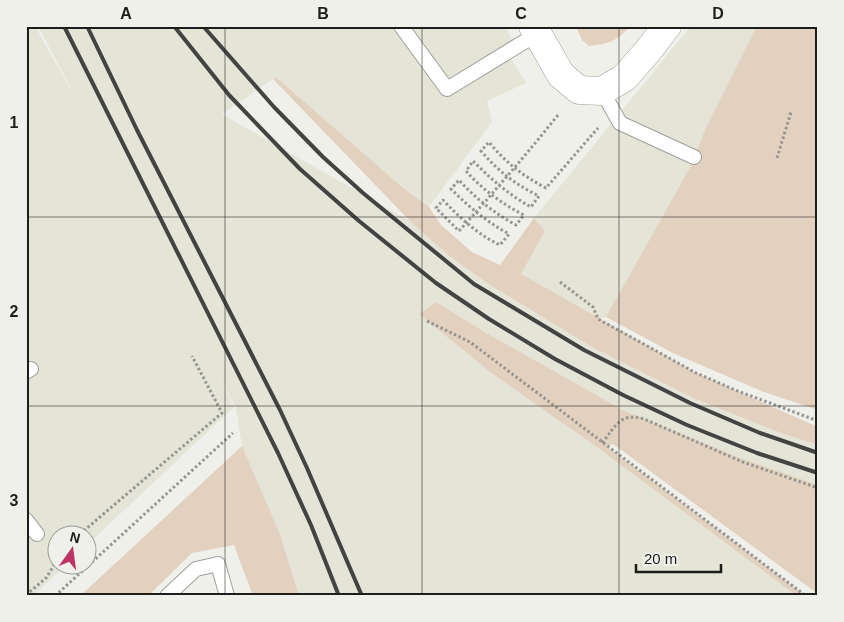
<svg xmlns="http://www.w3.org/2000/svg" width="844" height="622" viewBox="0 0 844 622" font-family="Arial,sans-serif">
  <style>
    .built { fill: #e4e4d7 }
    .green { fill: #e3d1bf }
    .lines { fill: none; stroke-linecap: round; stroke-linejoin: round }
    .service-casing { stroke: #9f9f9b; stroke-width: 16 }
    .tertiary-casing { stroke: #9f9f9b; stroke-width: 29 }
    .path { stroke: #959591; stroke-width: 3; stroke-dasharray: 2.5 2.5; stroke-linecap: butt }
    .service { stroke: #fff; stroke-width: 14 }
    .tertiary { stroke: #fff; stroke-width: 28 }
    .rail { stroke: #434341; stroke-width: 4 }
    .grid { fill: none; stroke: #1d1d1b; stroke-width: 1; stroke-opacity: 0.55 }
    .neatline { fill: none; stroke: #1d1d1b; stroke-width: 2 }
    .grid-label { font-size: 16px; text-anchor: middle; font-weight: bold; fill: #1d1d1b }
  </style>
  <rect width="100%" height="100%" fill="#f0f0eb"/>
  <path class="built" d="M 26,26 L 35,26 L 80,106 L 38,26 L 505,26 L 516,47 L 510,57 L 526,83 L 487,101 L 492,122 L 429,207 L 402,187 L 276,77 L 222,114 L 411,222 L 447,254 L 590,346 L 693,398 L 781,433 L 818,445 L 818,485 L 743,459 L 623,410 L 487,334 L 436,302 L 494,375 L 598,448 L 797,596 L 299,596 L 280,534 L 242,446 L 236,408 L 212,363 L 234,407 L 88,544 L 88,534 L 58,534 L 58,564 L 66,565 L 33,596 L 26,596 Z
    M 691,26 L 818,26 L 818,410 L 764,392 L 673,353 L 607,317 L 598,319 L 520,274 L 545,231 L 534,218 Z"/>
  <path class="green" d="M 576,26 L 630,26 C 618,41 608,44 589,46 L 582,40 Z
    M 757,26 L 809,26 L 818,29 L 818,410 L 764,392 L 673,353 L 606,317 L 691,166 L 705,130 Z
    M 276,77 L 402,187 L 429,207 L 441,225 L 472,252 L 500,265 L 534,218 L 545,231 L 521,274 L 696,373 L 818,427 L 818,445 L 781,433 L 693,398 L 590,346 L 487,283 L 447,254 L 411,222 L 273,79 Z
    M 436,302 L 488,334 L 623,410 L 743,459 L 818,485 L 818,594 L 613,444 L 606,446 L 806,596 L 797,596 L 598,448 L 494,375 L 419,314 Z
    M 242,446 L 280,534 L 299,596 L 253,596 L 234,545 L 192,553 L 148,596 L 80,596 Z"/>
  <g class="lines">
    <defs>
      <path id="service" d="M 401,26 L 447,89 L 537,34
        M 602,91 L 620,123 L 694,157
        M 26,372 L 31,369
        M 26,520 L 37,534
        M 167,596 L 196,569 L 218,564 L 227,596"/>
      <path id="tertiary" d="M 533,26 L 561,75 L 579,90 L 602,91 L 624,78 L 647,52 L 667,26"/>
    </defs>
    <use href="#service" class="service-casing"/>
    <use href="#tertiary" class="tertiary-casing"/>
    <path class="path" d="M 558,115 C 526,155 493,193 459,231 L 436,208 L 443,200 C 460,218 477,234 500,245 L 509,234 C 487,222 469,207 451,189 L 459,180 C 475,198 494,213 516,225 L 524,215 C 502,204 482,189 466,171 L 473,161 C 491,179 509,195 531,207 L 539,196 C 516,185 498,171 481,151 L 489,142 C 505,162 523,176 546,188 L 598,128
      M 777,158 L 791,112
      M 560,282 L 593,307 L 598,319 L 660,353 L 696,373 L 735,390 L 818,421
      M 427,321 L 470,342 L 806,596
      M 602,443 C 616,426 620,412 644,419 L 743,462 L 818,488
      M 80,534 L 222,413 L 192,356
      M 26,595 L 46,578 L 58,559
      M 55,596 L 233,433"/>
    <use href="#service" class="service"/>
    <use href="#tertiary" class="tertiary"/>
    <path class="rail" d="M 64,26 L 278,453 L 311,525 L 339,596
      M 87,26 L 137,130 L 280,410 L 307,468 L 362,596
      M 174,26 L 229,95 L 300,169 L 359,221 L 436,283 L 489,319 L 555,359 L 623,395 L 687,425 L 757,453 L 818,473
      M 203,26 L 274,107 L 323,157 L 363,193 L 474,284 L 584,350 L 690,403 L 760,433 L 818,453"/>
  </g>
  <path class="grid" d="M 225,26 L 225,596M 422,26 L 422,596M 619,26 L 619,596M 26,217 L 818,217M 26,406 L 818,406"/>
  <rect width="844" height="622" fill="none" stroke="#f0f0eb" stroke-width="55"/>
  <g transform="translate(72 550) rotate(14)"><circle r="24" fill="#f0f0eb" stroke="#9c9c98"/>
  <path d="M0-4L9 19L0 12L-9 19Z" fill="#be3265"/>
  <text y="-8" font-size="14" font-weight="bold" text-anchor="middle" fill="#1d1d1b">N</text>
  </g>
  <path d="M636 564v8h85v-8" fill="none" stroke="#1d1d1b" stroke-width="2.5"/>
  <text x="644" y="564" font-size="15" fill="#1d1d1b" stroke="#f0f0eb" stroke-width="4" paint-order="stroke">20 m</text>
  <rect x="28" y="28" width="788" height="566" class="neatline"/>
  <g class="grid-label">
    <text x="126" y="19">A</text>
    <text x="323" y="19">B</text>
    <text x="521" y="19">C</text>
    <text x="718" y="19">D</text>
    <text x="14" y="128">1</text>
    <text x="14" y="317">2</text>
    <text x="14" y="506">3</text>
  </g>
</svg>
